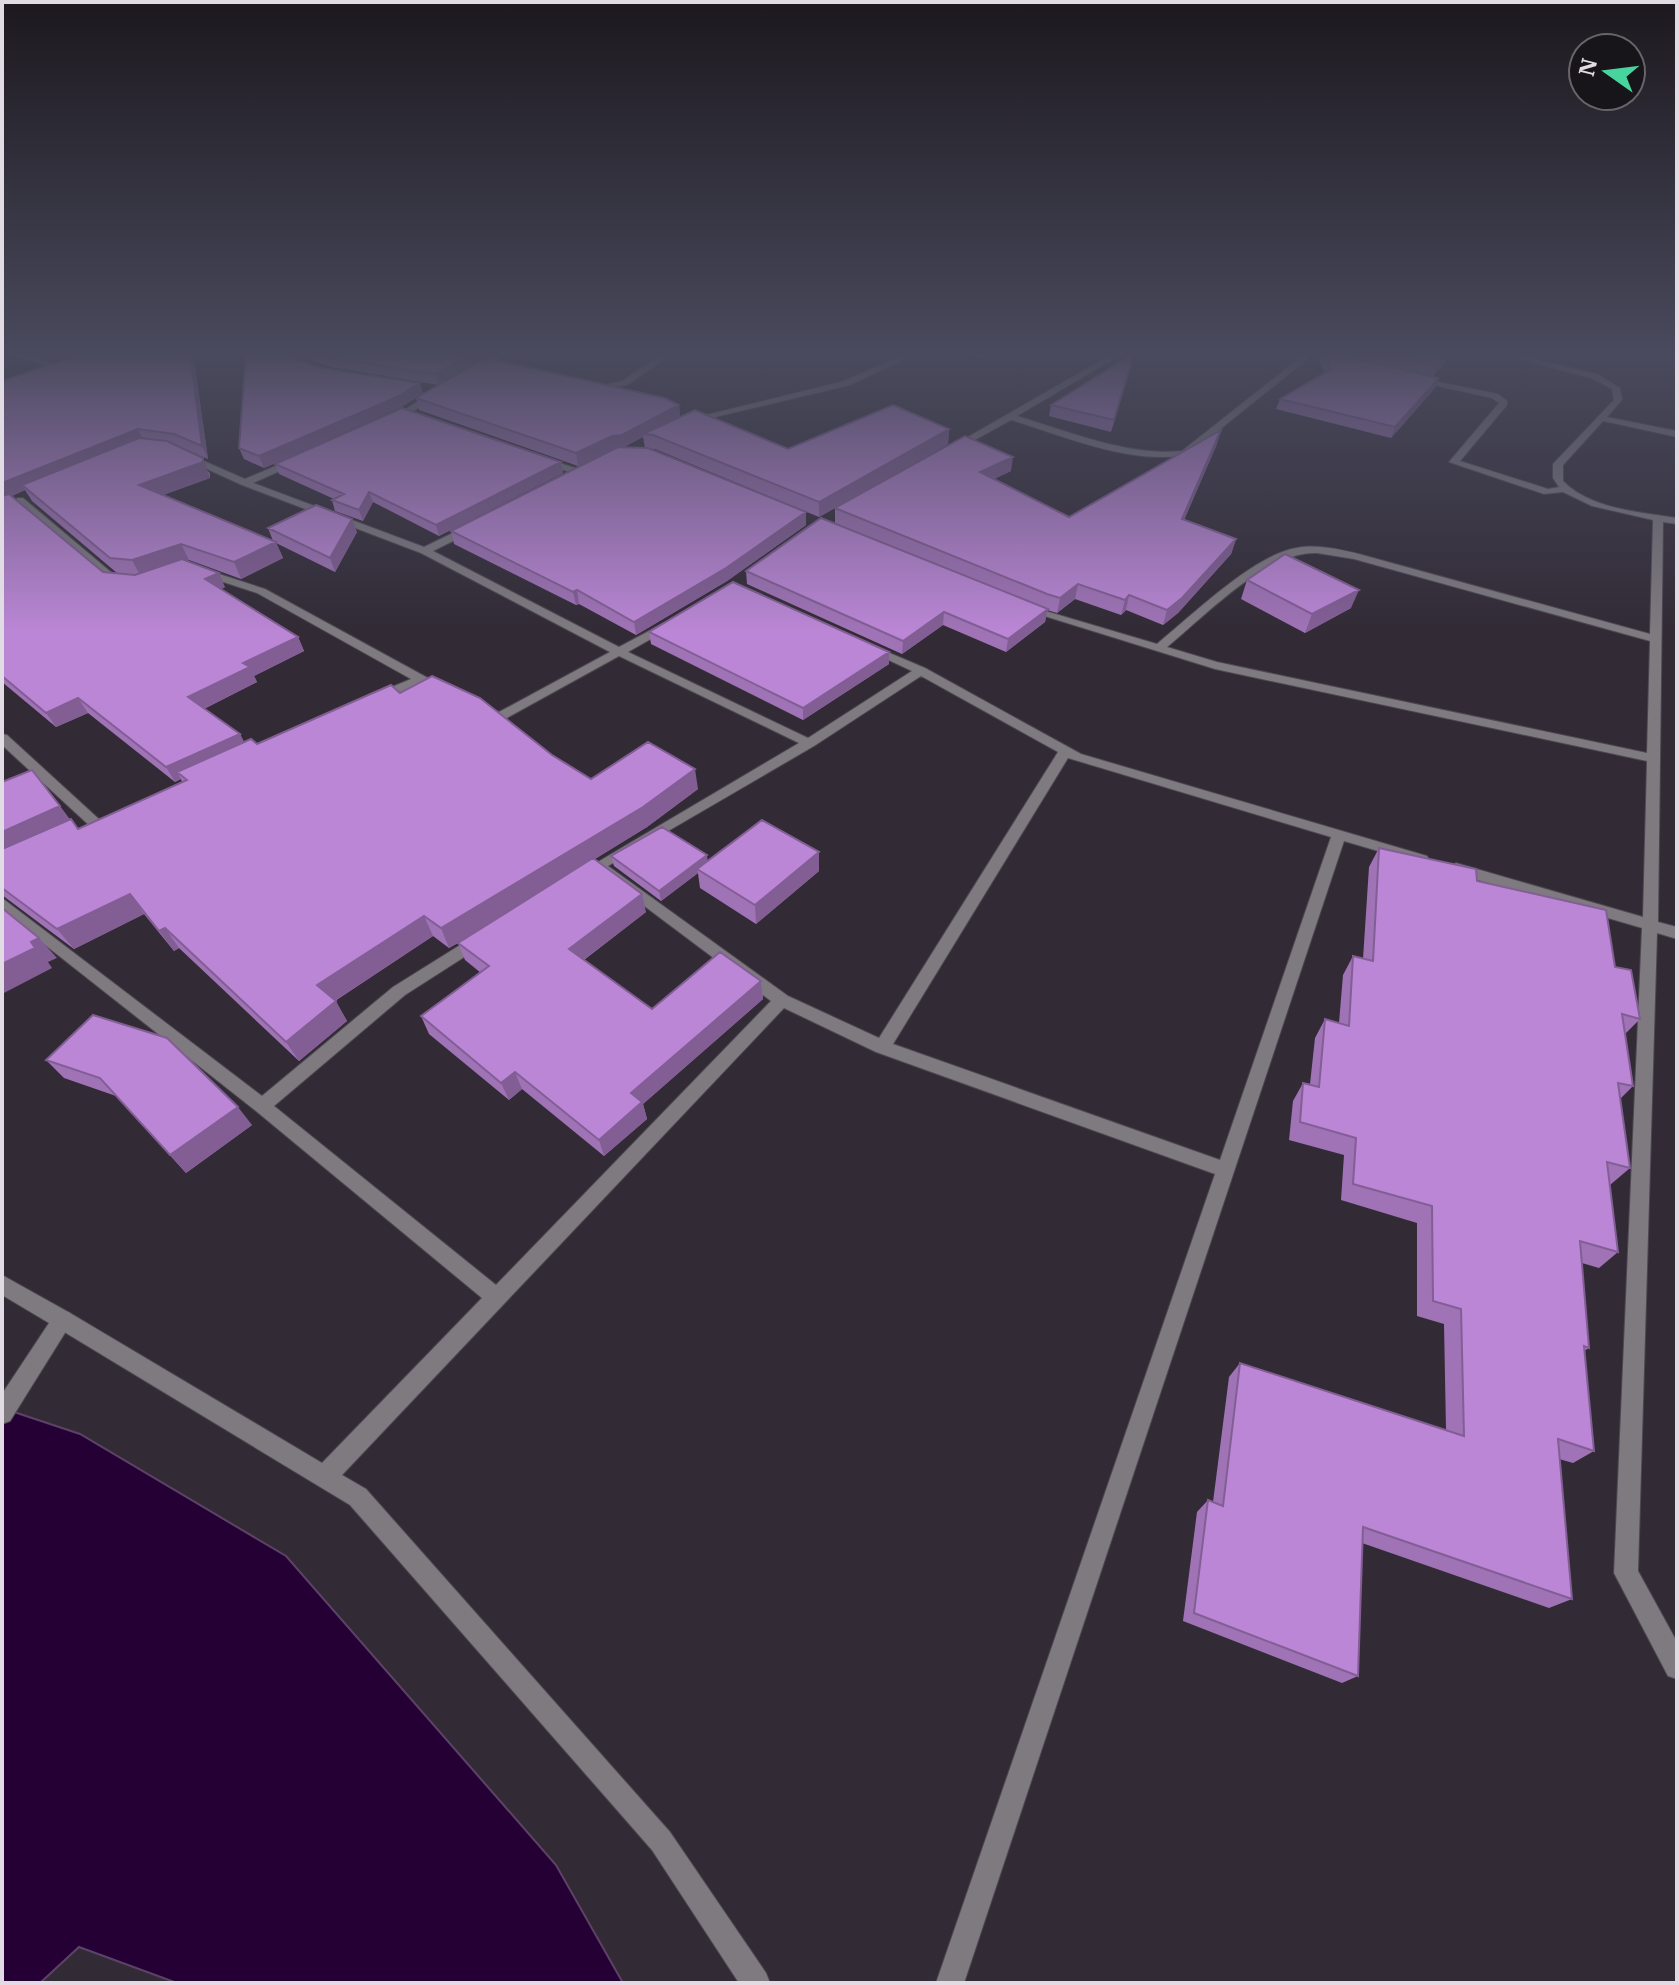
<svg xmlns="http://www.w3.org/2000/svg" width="1679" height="1985" viewBox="0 0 1679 1985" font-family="'IBM Plex Serif',serif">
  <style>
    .water { fill: #250034; stroke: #5d4268; stroke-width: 2 }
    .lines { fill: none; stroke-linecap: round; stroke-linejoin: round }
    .minor-casing { stroke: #4e4752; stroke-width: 2 }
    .tertiary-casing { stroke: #4e4752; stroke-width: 2 }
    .minor { fill: #7e7a80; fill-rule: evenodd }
    .tertiary { fill: #7e7a80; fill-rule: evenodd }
    .wall { fill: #a073b7; fill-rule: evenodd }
    .shaded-wall { fill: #825e95 }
    .building { fill: #ba86d5; stroke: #825e95; stroke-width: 2 }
  </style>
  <rect width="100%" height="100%" fill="#322b36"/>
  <path class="water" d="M 2,1408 L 80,1434 L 286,1556 L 556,1865 L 623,1983 L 177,1983 L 79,1947 L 40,1983 L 2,1983 Z"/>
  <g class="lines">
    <defs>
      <path id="minor" d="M 5,353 L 19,353 L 56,365 L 52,367 Z
        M 497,353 L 507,353 L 478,372 L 472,372 L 472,368 Z
        M 664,353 L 674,353 L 627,385 L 593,390 L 589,388 L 622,381 Z
        M 907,353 L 918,353 L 850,385 L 690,423 L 686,420 L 844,381 Z
        M 1114,353 L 1124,353 L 1017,416 C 1071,432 1126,456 1182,451 L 1306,353 L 1315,353 L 1188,455 C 1129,465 1067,437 1011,420 L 955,451 L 947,449 Z
        M 1495,353 L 1510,353 L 1597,374 L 1620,388 L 1622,400 L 1607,417 L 1677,431 L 1677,437 L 1603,421 L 1563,465 L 1563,481 C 1590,509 1640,512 1677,518 L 1677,524 L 1663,522 L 1658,922 L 1677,927 L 1677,939 L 1657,933 L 1638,1571 L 1677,1642 L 1677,1679 L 1668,1676 L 1614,1573 L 1642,928 L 1451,872 L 1449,868 L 1456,863 L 1643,917 L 1647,761 L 1215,669 L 1022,609 L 1032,607 L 1157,644 C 1191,616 1254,555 1296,548 C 1316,544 1339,549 1359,554 L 1650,634 L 1653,520 L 1592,506 L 1563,492 L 1544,494 L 1449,462 L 1499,403 L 1492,398 L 1415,381 L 1415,377 L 1498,394 L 1507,401 L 1507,405 L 1460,461 L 1548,489 L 1559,487 L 1553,478 L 1553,464 L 1614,400 L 1612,389 L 1591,378 ZM 1317,553 L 1354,559 L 1650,641 L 1647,753 L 1217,662 L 1167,647 C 1205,616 1266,551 1317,553 Z
        M 431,393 L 438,395 L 412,412 L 425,416 L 425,420 L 401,412 Z
        M 188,454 L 245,479 L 294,458 L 300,458 L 300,462 L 253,483 L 424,547 L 467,526 L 475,526 L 475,530 L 433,551 L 619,647 L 664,623 L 672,623 L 672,627 L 628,652 L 808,738 L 912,671 L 867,650 L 867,646 L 871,645 L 925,668 L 1081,754 L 1427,856 L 1429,859 L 1422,864 L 1344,841 L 964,1983 L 936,1983 L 1215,1174 L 876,1052 L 784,1008 L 342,1475 L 366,1489 L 670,1832 L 766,1973 L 770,1983 L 739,1983 L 652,1850 L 350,1505 L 56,1327 L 53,1320 L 56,1313 L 63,1310 L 70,1313 L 322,1463 L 482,1298 L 256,1111 L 2,911 L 2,898 L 262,1096 L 393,987 L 473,937 L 483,937 L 486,941 L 483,945 L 405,995 L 274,1106 L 496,1285 L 771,1001 L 591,866 L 799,743 L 619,656 L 503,720 C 495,722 483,716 478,710 L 484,706 L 499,712 L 610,652 L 421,553 L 242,485 L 185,459 L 183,457 ZM 921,676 L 1058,752 L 879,1038 L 788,996 L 608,866 L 814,746 ZM 1068,758 L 1331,837 L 1220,1160 L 893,1044 Z
        M 542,457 L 578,469 L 592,463 L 597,466 L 579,475 L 539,462 L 539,458 Z
        M 17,498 L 23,498 L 118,578 L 125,579 L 125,583 L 111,583 L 17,502 Z
        M 199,570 L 207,570 L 265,589 L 448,689 L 442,693 L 420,683 L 383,700 L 375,700 L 375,694 L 411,679 L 257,593 L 199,574 Z
        M 2,734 L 7,735 L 101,821 L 103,824 L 101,827 L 91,827 L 2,745 Z"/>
      <path id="tertiary" d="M 2,1275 L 70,1313 L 73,1320 L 10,1421 L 2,1424 L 2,1394 L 49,1323 L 2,1295 Z"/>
    </defs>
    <use href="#minor" class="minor-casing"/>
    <use href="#tertiary" class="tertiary-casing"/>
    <use href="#minor" class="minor"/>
    <use href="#tertiary" class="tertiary"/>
  </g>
  <path class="wall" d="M 193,353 L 208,459 L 179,447 L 210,473 L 210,478 L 163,495 L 273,541 L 268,528 L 357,532 L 335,572 L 276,543 L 283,558 L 241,579 L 189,560 L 187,561 L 225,587 L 221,589 L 298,637 L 304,651 L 254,676 L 257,682 L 204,709 L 240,734 L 244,742 L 257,744 L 400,693 L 552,755 L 591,779 L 698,789 L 647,827 L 595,859 L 646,912 L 584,960 L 652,1009 L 761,981 L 763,999 L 643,1104 L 647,1119 L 604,1156 L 522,1089 L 509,1100 L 429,1034 L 421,1016 L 481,973 L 465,960 L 458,943 L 449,948 L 433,936 L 335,1001 L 347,1021 L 299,1061 L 179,948 L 174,951 L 144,914 L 74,949 L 2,895 L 2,782 L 70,819 L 78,829 L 182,782 L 181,779 L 175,782 L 88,713 L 56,727 L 2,682 L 2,381 ZM 25,490 L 32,501 L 117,573 L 103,572 L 12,496 Z
    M 290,353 L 474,353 L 476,362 L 438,385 L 331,367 Z
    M 960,353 L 990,353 L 982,358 Z
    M 1321,353 L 1449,353 L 1445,363 L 1433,376 L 1439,378 L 1435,388 L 1391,438 L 1276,409 L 1280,399 L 1325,373 L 1319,361 Z
    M 1132,364 L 1111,432 L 1049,416 L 1051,405 Z
    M 322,368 L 420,383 L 423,394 L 401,407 L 264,468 L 244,459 L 239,448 Z
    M 416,398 L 679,405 L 680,417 L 788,449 L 949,429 L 948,444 L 819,517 L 655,449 L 651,449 L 806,512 L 806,525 L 727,581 L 636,635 L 579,604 L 576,605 L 454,544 L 451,531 L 614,448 L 578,466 L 419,410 ZM 643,437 L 645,448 L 624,447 Z
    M 1217,444 L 1184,520 L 1236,539 L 1231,554 L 1178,613 L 1163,625 L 1126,610 L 1121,615 L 1075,599 L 1057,613 L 1047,610 L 1045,622 L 1006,652 L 943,625 L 902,654 L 747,584 L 746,571 L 835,523 L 835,508 L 1011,471 L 994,479 L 1069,517 Z
    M 561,462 L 563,473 L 439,536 L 373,502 L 363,521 L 335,511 L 332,500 L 334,499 L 279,474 L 275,464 Z
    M 1247,580 L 1351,608 L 1305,633 L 1241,599 Z
    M 649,632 L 889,652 L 889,664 L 803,720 L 651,644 Z
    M 1379,848 L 1477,881 L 1615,967 L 1640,1019 L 1625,1034 L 1633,1086 L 1620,1099 L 1630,1168 L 1610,1185 L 1618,1252 L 1599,1268 L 1582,1263 L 1589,1348 L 1584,1351 L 1594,1451 L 1573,1463 L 1559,1459 L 1572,1599 L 1549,1608 L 1362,1543 L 1358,1676 L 1342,1683 L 1183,1621 L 1197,1512 L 1208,1500 L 1213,1502 L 1229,1377 L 1240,1363 L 1446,1430 L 1444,1324 L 1417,1316 L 1417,1223 L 1341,1200 L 1344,1155 L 1289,1140 L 1293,1101 L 1303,1083 L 1310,1084 L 1315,1038 L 1325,1019 L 1339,1023 L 1343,975 L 1353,956 L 1363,959 L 1369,867 Z
    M 819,852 L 819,871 L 756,924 L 700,888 L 698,873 L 661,901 L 614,866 L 611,856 L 708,861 Z
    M 46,1060 L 252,1125 L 186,1173 L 116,1096 L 64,1078 Z"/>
  <path class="shaded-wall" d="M 190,353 L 193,353 L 208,459 L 202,446 Z
    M 471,353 L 474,353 L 476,362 L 438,385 L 436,374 Z
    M 983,353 L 990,353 L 982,358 Z
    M 1134,353 L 1132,364 L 1111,432 L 1114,420 Z
    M 1448,353 L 1445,363 L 1433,376 L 1437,365 Z
    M 1439,378 L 1435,388 L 1391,438 L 1395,427 Z
    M 420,383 L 423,394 L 401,407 L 264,468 L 259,456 Z
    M 679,405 L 680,417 L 643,434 L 643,437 L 624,447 L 614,448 L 578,466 L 576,453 Z
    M 138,429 L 144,442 L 22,485 L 25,490 L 2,500 L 2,483 Z
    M 949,429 L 948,444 L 819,517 L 819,502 Z
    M 1221,430 L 1217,444 L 1178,534 L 1182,519 Z
    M 1013,457 L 1011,471 L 978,486 L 980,472 Z
    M 203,458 L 210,478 L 147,501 L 139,485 Z
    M 561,462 L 563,473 L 439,536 L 436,525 Z
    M 369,492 L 373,502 L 363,521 L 359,510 Z
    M 806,512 L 806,525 L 727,581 L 636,635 L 634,622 Z
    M 352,519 L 357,532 L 335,572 L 330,558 Z
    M 1236,539 L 1231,554 L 1178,613 L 1163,625 L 1167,610 Z
    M 276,542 L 283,558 L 241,579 L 234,562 Z
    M 181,544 L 189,560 L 141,577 L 132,560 Z
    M 219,573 L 225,587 L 212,594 L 205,579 Z
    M 1078,584 L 1075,599 L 1057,613 L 1060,598 Z
    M 577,590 L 579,604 L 576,605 L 573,592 Z
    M 1359,590 L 1351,608 L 1305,633 L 1312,614 Z
    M 1129,595 L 1126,610 L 1121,615 L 1125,600 Z
    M 1048,609 L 1045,622 L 1006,652 L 1008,639 Z
    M 944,612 L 943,625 L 902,654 L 903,641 Z
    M 298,637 L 304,651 L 254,676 L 257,682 L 197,712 L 188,697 L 243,663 Z
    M 889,652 L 889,664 L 803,720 L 803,708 Z
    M 78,698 L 88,713 L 56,727 L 46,713 Z
    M 240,734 L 247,749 L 177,772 L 181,779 L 175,782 L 166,767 Z
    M 695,769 L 698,789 L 647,827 L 449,948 L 441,928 Z
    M 60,806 L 75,826 L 2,860 L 2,832 Z
    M 819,852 L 819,871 L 756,924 L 755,905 Z
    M 707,855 L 708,865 L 697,869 L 698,873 L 661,901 L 659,891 Z
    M 130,894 L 144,914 L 74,949 L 57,929 Z
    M 642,894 L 646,912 L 574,967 L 569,949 Z
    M 424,916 L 433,936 L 328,1005 L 317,985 Z
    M 165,928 L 179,948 L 174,951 L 159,931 Z
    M 39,938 L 57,958 L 48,962 L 52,968 L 2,994 L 2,964 L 31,942 Z
    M 761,981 L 763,999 L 643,1104 L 647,1119 L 604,1156 L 599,1140 L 631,1093 Z
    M 336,1001 L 347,1021 L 299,1061 L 286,1042 Z
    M 515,1072 L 522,1089 L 509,1100 L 501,1083 Z
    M 238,1107 L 252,1125 L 186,1173 L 170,1155 Z"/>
  <path class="building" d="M 84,353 L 190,353 L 202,446 L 174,434 L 138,429 L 2,483 L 2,381 Z
    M 246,353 L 278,353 L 322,368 L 420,383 L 397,397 L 259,456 L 239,448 Z
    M 317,353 L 471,353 L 436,374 L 327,357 Z
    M 1134,353 L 1114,420 L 1051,405 Z
    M 1324,353 L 1334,353 L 1439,378 L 1395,427 L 1280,399 L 1331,369 Z
    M 1386,353 L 1448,353 L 1437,365 Z
    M 486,358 L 665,398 L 679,405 L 622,435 L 612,436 L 576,453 L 416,398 Z
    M 893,405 L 949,429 L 819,502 L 653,435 L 643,434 L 695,410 L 788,449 Z
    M 402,408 L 561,462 L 436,525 L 369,492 L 359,510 L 332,500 L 344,494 L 275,464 Z
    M 1221,430 L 1182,519 L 1236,539 L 1182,598 L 1167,610 L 1129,595 L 1125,600 L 1078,584 L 1060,598 L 1047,594 L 835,508 L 965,436 L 1013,457 L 980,472 L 1069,517 Z
    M 139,438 L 167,441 L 203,458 L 203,462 L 139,485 L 276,542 L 234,562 L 181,544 L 132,560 L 110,558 L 22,485 Z
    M 618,447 L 648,448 L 806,512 L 726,568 L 634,622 L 577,590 L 573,592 L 451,531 Z
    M 9,494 L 103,572 L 135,575 L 182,559 L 219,573 L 205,579 L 298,637 L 243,663 L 250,667 L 188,697 L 240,734 L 166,767 L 78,698 L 46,713 L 2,676 L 2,496 Z
    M 316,505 L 352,519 L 330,558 L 268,528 Z
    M 821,518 L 1048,609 L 1008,639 L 944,612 L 903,641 L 746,571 Z
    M 1285,554 L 1359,590 L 1312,614 L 1247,580 Z
    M 733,582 L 889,652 L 803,708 L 649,632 Z
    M 432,676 L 480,698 L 552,755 L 591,779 L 648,742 L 695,769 L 643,807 L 441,928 L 424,916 L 317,985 L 336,1001 L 286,1042 L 165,928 L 159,931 L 130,894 L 57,929 L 2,888 L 2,849 L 71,819 L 78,829 L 187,780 L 177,772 L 251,739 L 257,744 L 391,685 L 400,693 Z
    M 32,770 L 60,806 L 2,832 L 2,782 Z
    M 762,820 L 819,852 L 755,905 L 697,869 Z
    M 662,827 L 707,855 L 659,891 L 611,856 Z
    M 1379,848 L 1476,869 L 1477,881 L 1606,910 L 1615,967 L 1631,970 L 1640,1019 L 1622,1014 L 1633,1086 L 1618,1083 L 1630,1168 L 1607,1162 L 1618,1252 L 1580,1241 L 1589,1348 L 1584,1346 L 1594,1451 L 1558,1439 L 1572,1599 L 1363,1527 L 1358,1676 L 1194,1613 L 1208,1500 L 1223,1506 L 1240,1363 L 1464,1436 L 1461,1309 L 1433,1301 L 1432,1206 L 1353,1184 L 1356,1138 L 1300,1122 L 1303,1083 L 1319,1087 L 1325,1019 L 1349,1026 L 1353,956 L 1373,961 Z
    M 593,858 L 642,894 L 569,949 L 652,1009 L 720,952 L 761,981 L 631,1093 L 642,1102 L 599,1140 L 515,1072 L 501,1083 L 421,1016 L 489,966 L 458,943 Z
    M 2,908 L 39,938 L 31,942 L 35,948 L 2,964 Z
    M 93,1015 L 167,1038 L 238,1107 L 170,1155 L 100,1078 L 46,1060 Z"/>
  <linearGradient id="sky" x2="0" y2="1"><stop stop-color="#1c181e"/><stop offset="0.56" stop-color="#494a5d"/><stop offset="1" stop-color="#494a5d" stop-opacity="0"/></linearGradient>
  <rect width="1679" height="631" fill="url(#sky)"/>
  <rect width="1679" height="1985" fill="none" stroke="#e1dce3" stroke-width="8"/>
  <g transform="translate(1607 72) rotate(284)"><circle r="38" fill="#18151a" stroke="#68656a" stroke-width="2"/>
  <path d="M0-6L14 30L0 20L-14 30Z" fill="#47d49e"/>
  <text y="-12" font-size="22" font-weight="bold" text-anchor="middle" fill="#e1dce3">N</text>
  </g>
</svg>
